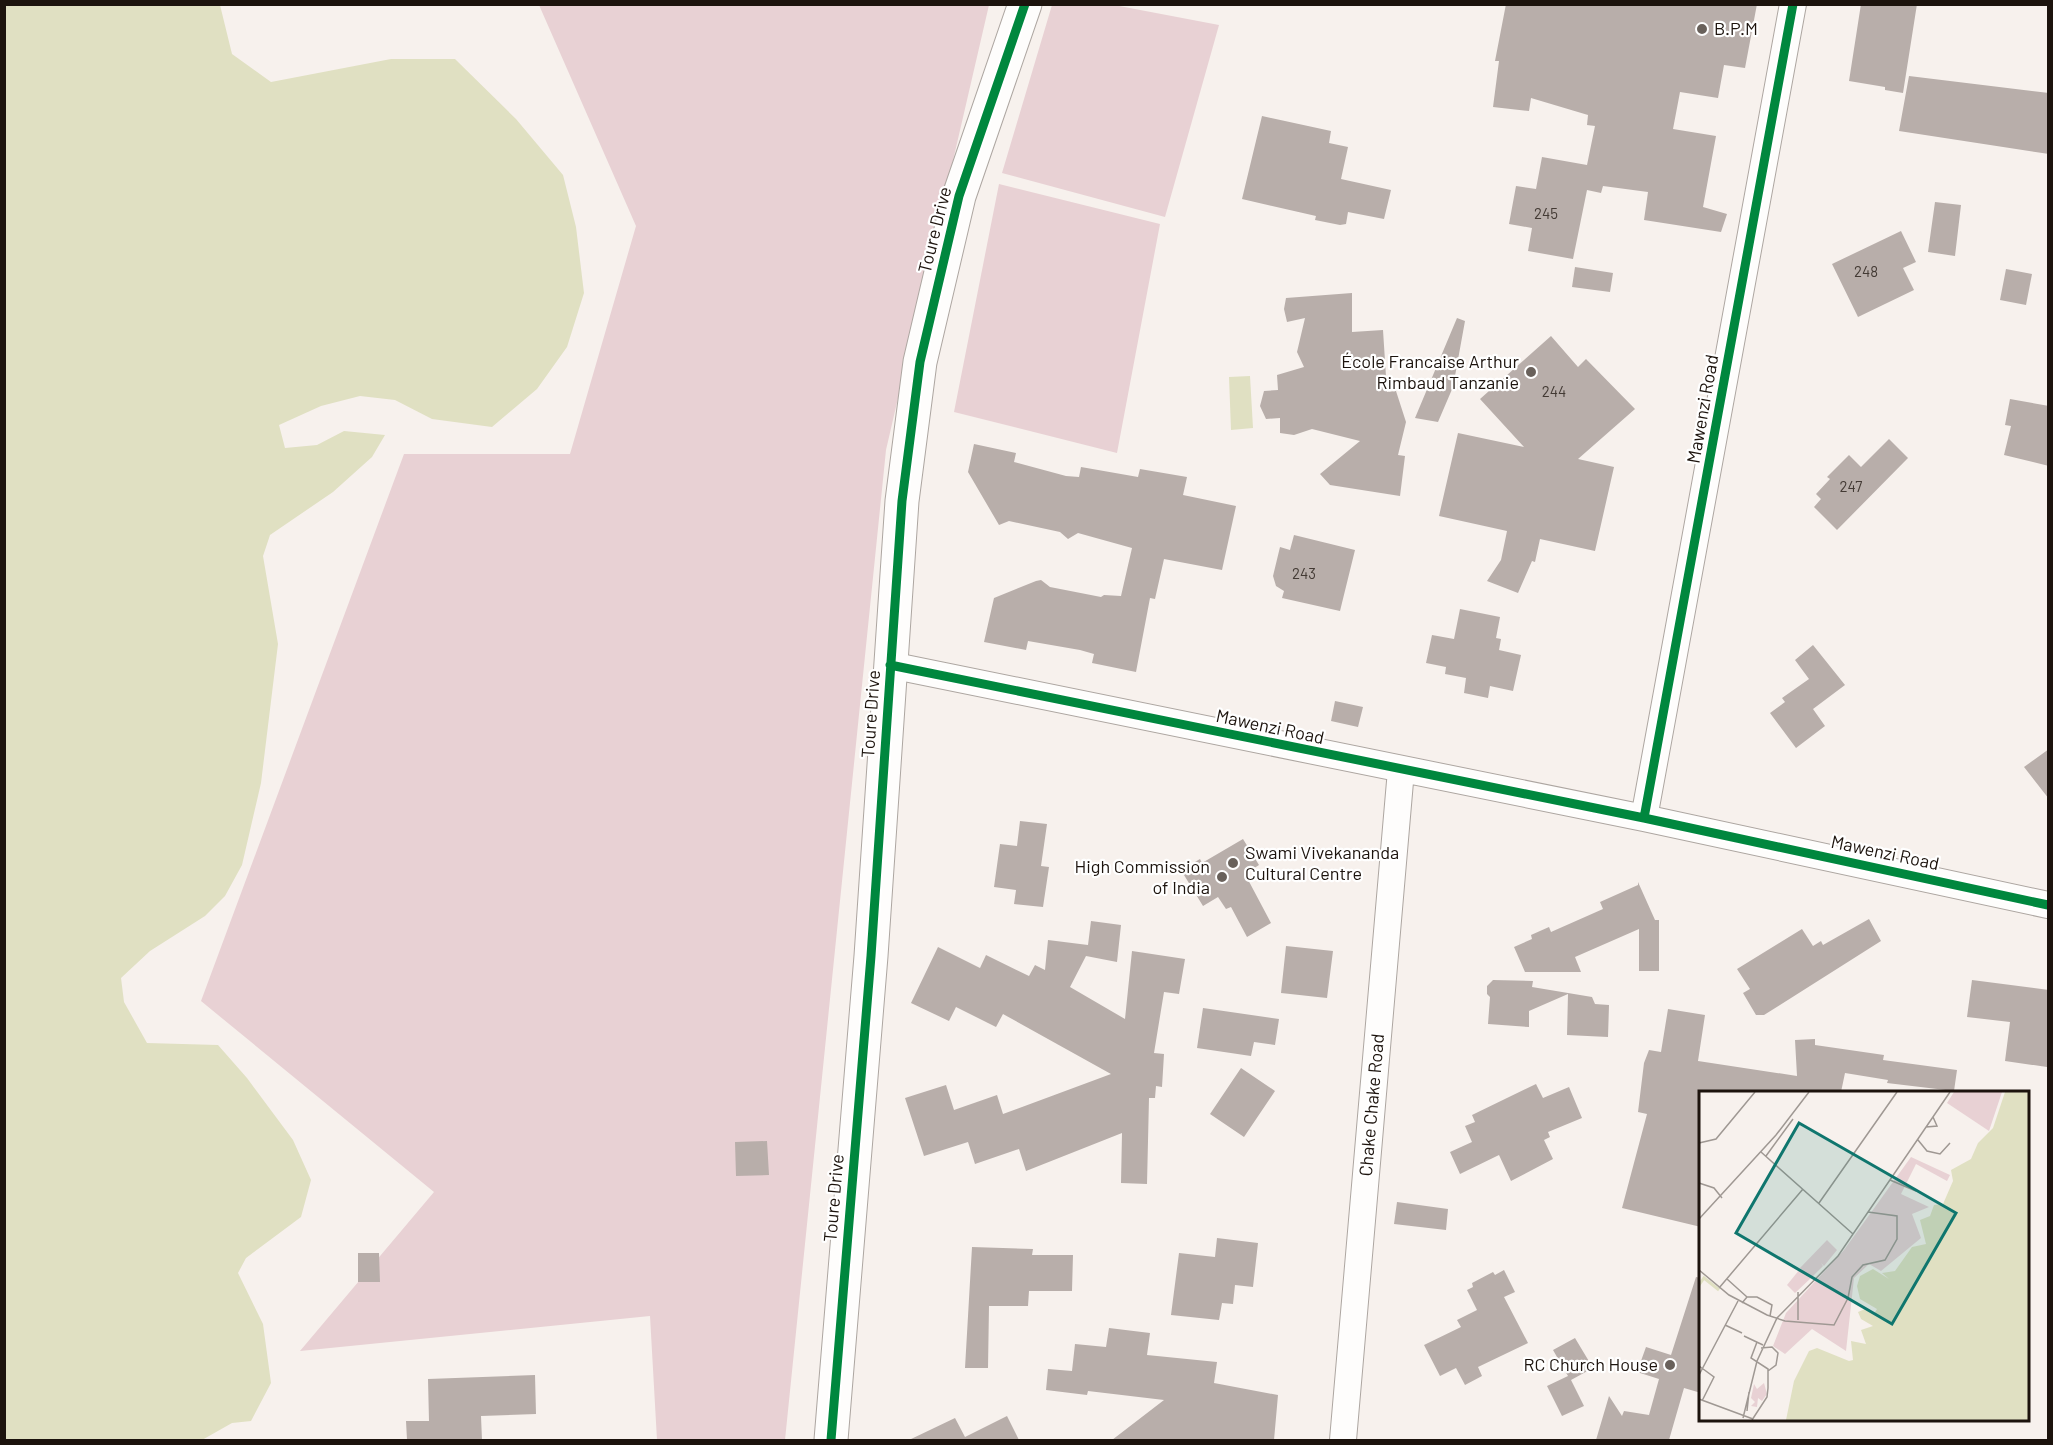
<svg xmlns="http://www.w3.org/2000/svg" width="2053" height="1445" viewBox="0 0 2053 1445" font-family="Barlow,sans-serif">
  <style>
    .green { fill: #e8d1d4 }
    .water { fill: #e0e0c2 }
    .building { fill: #b8aeaa }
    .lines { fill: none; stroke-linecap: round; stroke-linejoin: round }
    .street-casing { stroke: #ada6a1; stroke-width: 28 }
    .secondary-casing { stroke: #ada6a1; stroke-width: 35 }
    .street { stroke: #fefdfc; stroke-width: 26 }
    .secondary { stroke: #fefdfc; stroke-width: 33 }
    .cycleway-casing { stroke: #fff; stroke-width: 13 }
    .cycleway { stroke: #00873e; stroke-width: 9 }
    .poi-dot { fill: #69615b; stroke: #fff; stroke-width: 2 }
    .labels { text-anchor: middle; stroke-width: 4.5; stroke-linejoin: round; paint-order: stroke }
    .number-label { font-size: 15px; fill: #433a34 }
    .poi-label { font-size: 18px; fill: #1c130d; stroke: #fff; text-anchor: end }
    .street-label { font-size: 18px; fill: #1c130d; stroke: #fff }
    .inset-river { fill: none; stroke: #e0e0c2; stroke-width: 3 }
    .inset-road { fill: none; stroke: #9f9893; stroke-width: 1.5 }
    .view { fill: #0f766e; fill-opacity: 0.15; stroke: #0f766e; stroke-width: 3 }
    .inset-edge { fill: none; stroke: #1c130d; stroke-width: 3 }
  </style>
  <rect width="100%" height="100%" fill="#f7f1ed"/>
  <path class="green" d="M 539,5 L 989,5 L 886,450 L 785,1440 L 657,1440 L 650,1316 L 300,1351 L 434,1192 L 201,1001 L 404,454 L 570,454 L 636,226 Z
    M 1052,5 L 1114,5 L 1219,25 L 1165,217 L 1002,173 Z
    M 999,184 L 1160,224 L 1117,453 L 954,412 Z"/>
  <path class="water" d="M 5,4 L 220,5 L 232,54 L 271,82 L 391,59 L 455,59 L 516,119 L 563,175 L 576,227 L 584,293 L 567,347 L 537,389 L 492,427 L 432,419 L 395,400 L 360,396 L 321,406 L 279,425 L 285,448 L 317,445 L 344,431 L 385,435 L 372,457 L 333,492 L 270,535 L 263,556 L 278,644 L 261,783 L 242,865 L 225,896 L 205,916 L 150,951 L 121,978 L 124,1002 L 147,1043 L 218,1045 L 247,1078 L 293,1140 L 311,1180 L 301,1217 L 246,1258 L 238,1273 L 263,1324 L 271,1383 L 251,1421 L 232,1423 L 202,1440 L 5,1440 Z
    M 1250,376 L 1253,428 L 1231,430 L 1229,377 Z"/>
  <path class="building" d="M 1506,4 L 1757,4 L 1745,68 L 1724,65 L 1718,98 L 1680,92 L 1673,129 L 1716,136 L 1703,207 L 1727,214 L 1721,232 L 1644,220 L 1648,192 L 1603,186 L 1601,193 L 1587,190 L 1573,259 L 1528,251 L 1532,228 L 1509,224 L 1516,186 L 1536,189 L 1542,157 L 1587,165 L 1595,126 L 1587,125 L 1588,115 L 1531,98 L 1529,111 L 1493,107 L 1499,61 L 1495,61 Z
    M 1861,4 L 1917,4 L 1903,93 L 1885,90 L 1885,87 L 1849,81 Z
    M 1909,76 L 2049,93 L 2049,154 L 1899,131 Z
    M 1262,116 L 1331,131 L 1329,143 L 1348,147 L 1341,179 L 1391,190 L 1384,219 L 1348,212 L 1346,224 L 1340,225 L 1315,220 L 1316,216 L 1242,199 Z
    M 1935,202 L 1961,205 L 1955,256 L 1928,252 Z
    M 1901,231 L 1916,262 L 1903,268 L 1914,290 L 1858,317 L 1832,264 Z
    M 1575,267 L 1613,273 L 1610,292 L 1572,287 Z
    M 2006,269 L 2032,274 L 2026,305 L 2000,300 Z
    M 1352,293 L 1352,332 L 1383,330 L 1387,392 L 1396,391 L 1406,422 L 1398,455 L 1405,456 L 1400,496 L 1330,485 L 1320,474 L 1360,441 L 1312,429 L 1294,435 L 1280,433 L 1280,418 L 1266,419 L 1260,406 L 1264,391 L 1278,390 L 1277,375 L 1304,367 L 1297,352 L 1305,318 L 1287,322 L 1284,309 L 1286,298 Z
    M 1457,318 L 1465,321 L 1453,387 L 1438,422 L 1415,418 Z
    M 1551,336 L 1578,367 L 1586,359 L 1635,409 L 1578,459 L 1614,467 L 1595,551 L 1540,539 L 1535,562 L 1532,561 L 1518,593 L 1487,581 L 1501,560 L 1507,531 L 1439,516 L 1458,433 L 1524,447 L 1480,399 Z
    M 2010,399 L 2049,406 L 2049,466 L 2004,455 L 2011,426 L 2005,425 Z
    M 1889,439 L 1908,458 L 1837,530 L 1814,507 L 1821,499 L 1816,494 L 1830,479 L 1827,477 L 1849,455 L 1861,467 Z
    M 974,444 L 1016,453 L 1014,462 L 1066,476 L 1079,477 L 1081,467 L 1138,477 L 1140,469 L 1187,477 L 1183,495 L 1236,506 L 1222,570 L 1164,559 L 1155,599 L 1150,598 L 1136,672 L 1092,663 L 1094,654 L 1080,650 L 1028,641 L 1026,650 L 984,642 L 994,598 L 1036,581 L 1041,580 L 1050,587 L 1101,597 L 1104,595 L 1121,596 L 1132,548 L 1078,533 L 1068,539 L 1060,532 L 1009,521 L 999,525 L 968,472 Z
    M 1294,535 L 1355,550 L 1340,611 L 1282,598 L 1284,591 L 1276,586 L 1273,576 L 1280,547 L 1290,550 Z
    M 1460,609 L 1500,617 L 1496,638 L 1501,639 L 1499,650 L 1521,655 L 1513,691 L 1490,686 L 1488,698 L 1464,693 L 1466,678 L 1445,674 L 1446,667 L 1426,663 L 1432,635 L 1454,639 Z
    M 1813,645 L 1845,685 L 1813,709 L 1825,726 L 1796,748 L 1770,713 L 1785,702 L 1782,698 L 1809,679 L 1795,660 Z
    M 1335,701 L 1363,707 L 1358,727 L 1331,721 Z
    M 2049,749 L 2049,799 L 2024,767 Z
    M 1020,821 L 1047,824 L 1041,866 L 1049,867 L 1043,907 L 1014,904 L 1016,890 L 994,887 L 1000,844 L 1017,846 Z
    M 1243,839 L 1259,865 L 1245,874 L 1271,923 L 1247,937 L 1231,907 L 1226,909 L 1218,897 L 1203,906 L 1184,875 L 1183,869 L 1200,859 L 1202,863 Z
    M 1638,882 L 1655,920 L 1659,920 L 1659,971 L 1639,971 L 1639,929 L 1575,957 L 1581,972 L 1525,972 L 1514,947 L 1532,939 L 1531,935 L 1549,927 L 1551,932 L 1603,909 L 1600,902 L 1638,885 Z
    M 1869,919 L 1881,941 L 1764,1015 L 1756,1015 L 1743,993 L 1750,989 L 1737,969 L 1802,929 L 1813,946 L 1821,941 L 1823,945 Z
    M 1091,921 L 1121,925 L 1117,962 L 1086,956 L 1070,987 L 1125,1019 L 1132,951 L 1185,959 L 1179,994 L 1164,992 L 1154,1053 L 1164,1054 L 1162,1087 L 1156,1086 L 1155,1098 L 1149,1098 L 1147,1184 L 1121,1183 L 1122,1133 L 1026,1171 L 1019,1149 L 975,1164 L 968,1142 L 924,1156 L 905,1098 L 946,1085 L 954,1110 L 997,1095 L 1003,1114 L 1111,1074 L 1003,1014 L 996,1027 L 956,1007 L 949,1021 L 911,1003 L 938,947 L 980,968 L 986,955 L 1029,976 L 1035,965 L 1045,970 L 1048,940 L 1088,945 Z
    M 1286,946 L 1333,951 L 1327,998 L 1281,993 Z
    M 1493,980 L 1533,981 L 1532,987 L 1592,997 L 1595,1004 L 1609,1005 L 1608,1037 L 1567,1035 L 1568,994 L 1529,1011 L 1529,1027 L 1488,1024 L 1490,997 L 1487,994 L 1487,986 Z
    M 1972,980 L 2049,990 L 2047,1067 L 2005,1061 L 2010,1022 L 1967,1017 Z
    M 1203,1008 L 1279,1019 L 1275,1045 L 1254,1042 L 1251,1056 L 1197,1048 Z
    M 1668,1009 L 1705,1015 L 1698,1061 L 1797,1076 L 1795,1040 L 1815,1039 L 1815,1045 L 1884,1055 L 1883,1060 L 1957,1070 L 1954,1091 L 1887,1083 L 1888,1080 L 1845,1073 L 1841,1092 L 1701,1092 L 1701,1227 L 1622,1208 L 1647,1114 L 1638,1112 L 1644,1063 L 1649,1050 L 1661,1052 Z
    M 1241,1068 L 1275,1091 L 1244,1137 L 1210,1114 Z
    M 1536,1084 L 1543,1098 L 1569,1087 L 1582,1118 L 1548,1132 L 1550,1137 L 1544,1140 L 1553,1159 L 1511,1181 L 1499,1155 L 1460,1174 L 1450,1152 L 1472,1142 L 1465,1126 L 1475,1122 L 1472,1115 Z
    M 767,1141 L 769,1175 L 736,1176 L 735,1142 Z
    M 1397,1202 L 1448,1209 L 1446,1230 L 1394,1224 Z
    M 1217,1238 L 1258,1243 L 1253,1287 L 1235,1285 L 1233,1304 L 1222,1303 L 1219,1320 L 1171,1315 L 1179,1253 L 1215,1257 Z
    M 972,1247 L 1033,1249 L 1032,1255 L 1073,1255 L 1072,1291 L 1029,1291 L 1028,1306 L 989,1306 L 988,1368 L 965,1368 Z
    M 358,1253 L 379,1253 L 380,1282 L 358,1282 Z
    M 1504,1270 L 1515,1292 L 1504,1297 L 1528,1343 L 1478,1367 L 1482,1376 L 1465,1385 L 1456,1368 L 1440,1376 L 1424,1345 L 1461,1327 L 1457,1320 L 1477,1310 L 1467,1290 L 1473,1287 L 1472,1283 L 1493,1272 L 1495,1275 Z
    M 1696,1277 L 1701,1278 L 1701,1393 L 1684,1388 L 1669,1440 L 1596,1440 L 1609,1396 L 1622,1416 L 1624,1411 L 1649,1415 L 1659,1379 L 1637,1372 L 1646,1347 L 1671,1355 Z
    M 1109,1328 L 1150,1333 L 1147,1355 L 1217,1362 L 1214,1383 L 1278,1395 L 1274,1440 L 1112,1440 L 1164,1400 L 1088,1391 L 1087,1395 L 1046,1390 L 1048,1369 L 1072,1371 L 1075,1344 L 1106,1347 Z
    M 1575,1338 L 1593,1368 L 1571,1380 L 1584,1406 L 1562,1416 L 1547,1386 L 1568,1376 L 1553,1350 Z
    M 535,1375 L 536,1414 L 481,1416 L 482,1440 L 407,1440 L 406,1421 L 429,1421 L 428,1379 Z
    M 1007,1416 L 1019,1440 L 909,1440 L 955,1418 L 965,1437 Z"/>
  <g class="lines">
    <defs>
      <path id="street" d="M 890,665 L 1644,818 L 2048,905
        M 1644,818 L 1793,4
        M 1343,1440 L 1401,770"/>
      <path id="secondary" d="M 831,1440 L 871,956 L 902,501 L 920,362 L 959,196 L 1025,4"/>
    </defs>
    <use href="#street" class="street-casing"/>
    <use href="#secondary" class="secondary-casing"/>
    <use href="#street" class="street"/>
    <use href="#secondary" class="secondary"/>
    <defs>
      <path id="cycleway" d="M 890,665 L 1644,818 L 2048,905
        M 1644,818 L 1793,4
        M 831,1440 L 871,956 L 902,501 L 920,362 L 959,196 L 1025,4"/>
    </defs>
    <use href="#cycleway" class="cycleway-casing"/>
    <use href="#cycleway" class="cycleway"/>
  </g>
  <g class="poi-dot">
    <circle cx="1702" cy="29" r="6"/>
    <circle cx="1531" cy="372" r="6"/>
    <circle cx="1233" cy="863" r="6"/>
    <circle cx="1222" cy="877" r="6"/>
    <circle cx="1670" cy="1365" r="6"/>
  </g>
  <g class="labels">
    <g class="number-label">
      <text x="1546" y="219">245</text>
      <text x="1866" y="277">248</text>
      <text x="1554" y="397">244</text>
      <text x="1851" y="492">247</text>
      <text x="1304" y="579">243</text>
    </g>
    <g class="poi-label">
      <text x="1714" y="35" text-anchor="start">B.P.M</text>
      <text x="1519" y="368">École Francaise Arthur<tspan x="1519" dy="21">Rimbaud Tanzanie</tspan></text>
      <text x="1245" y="859" text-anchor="start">Swami Vivekananda<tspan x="1245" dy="21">Cultural Centre</tspan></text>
      <text x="1210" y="873">High Commission<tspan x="1210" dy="21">of India</tspan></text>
      <text x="1658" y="1371">RC Church House</text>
    </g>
    <g class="street-label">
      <text transform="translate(935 230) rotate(-76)" y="6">Toure Drive</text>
      <text transform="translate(1703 409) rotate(-80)" y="6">Mawenzi Road</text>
      <text transform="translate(871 714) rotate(-86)" y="6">Toure Drive</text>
      <text transform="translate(1270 727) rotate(12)" y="6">Mawenzi Road</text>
      <text transform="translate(1885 853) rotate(12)" y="6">Mawenzi Road</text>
      <text transform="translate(1372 1105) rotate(-85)" y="6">Chake Chake Road</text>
      <text transform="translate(834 1198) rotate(-85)" y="6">Toure Drive</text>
    </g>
  </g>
  <g transform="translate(1699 1091)">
    <rect width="330" height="330" fill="#f7f1ed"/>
    <path d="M 255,1 L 303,1 L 290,40 L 248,12 ZM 212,66 L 251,84 L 248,90 L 217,73 L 202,103 L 230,116 L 213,123 L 222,147 L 182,180 L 170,173 L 155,187 L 147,260 L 113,238 L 86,263 L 74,255 L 87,222 L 145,159 ZM 128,149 L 138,159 L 125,175 L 122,172 L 124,175 L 112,187 L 101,177 ZM 101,178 L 112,187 L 96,202 L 88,194 ZM 65,292 L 68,303 L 63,310 L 59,307 L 58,316 L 52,315 L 56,311 L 52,307 L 55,293 L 58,298 Z" fill="#e8d1d4"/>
    <path d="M 306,1 L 330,1 L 330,329 L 87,329 L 95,290 L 110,260 L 118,257 L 150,270 L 154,269 L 152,250 L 167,253 L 162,239 L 174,235 L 162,228 L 159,221 L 166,218 L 175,223 L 178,218 L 161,208 L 158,195 L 161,185 L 174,178 L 190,188 L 183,182 L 196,180 L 213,156 L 227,153 L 221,129 L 231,125 L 235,114 L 244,113 L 254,90 L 252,79 L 272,68 L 279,52 L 294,37 Z" fill="#e0e0c2"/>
    <path class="inset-river" d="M 0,194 L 5,187 L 20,199"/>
    <path class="inset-road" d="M 227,36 L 238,35 L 234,26M 219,49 L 228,60 L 241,63 L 251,52M 0,52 L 17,48 L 56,1M 62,61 L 154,143M 67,65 L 94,28M 191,89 L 217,100M 0,92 L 15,97 L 23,107M 120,112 L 198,1M 0,128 L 77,44 L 110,1M 0,179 L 30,204 L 68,224 L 86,230 L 135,234 L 149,207 L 153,186 L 164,174 L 186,169 L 198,148 L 198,125 L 169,121M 28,188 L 48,206M 20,197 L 104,98M 99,201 L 99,229M 43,212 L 48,206 L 58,206 L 73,214 L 71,225M 26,234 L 43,242M 45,245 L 64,254M 62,257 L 73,256 L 79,262 L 77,274 L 69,280M 0,275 L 15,286 L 3,310M 0,284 L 39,210M 0,308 L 54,328M 48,320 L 50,301M 44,327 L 58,270 L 78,227 L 139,165 L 251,1M 53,329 L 68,306 L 69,297 L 69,278 L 52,267 L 58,251"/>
    <path class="view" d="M 100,32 L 257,122 L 193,233 L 37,142 Z"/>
    <rect width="330" height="330" class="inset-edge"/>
  </g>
  <rect width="2053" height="1445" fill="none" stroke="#1c130d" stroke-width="12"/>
</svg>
